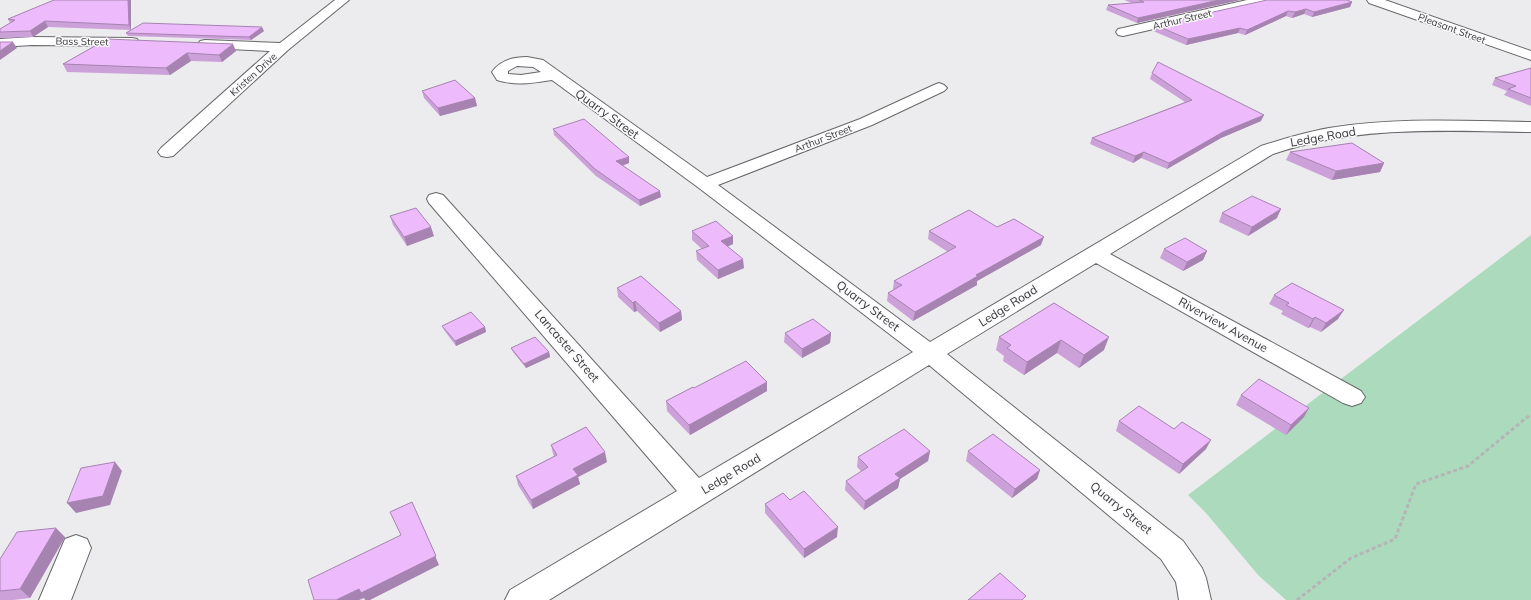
<svg xmlns="http://www.w3.org/2000/svg" width="1531" height="600" viewBox="0 0 1531 600" font-family="Mulish,sans-serif">
  <style>
    .green { fill: #acdabc }
    .lines { fill: none; stroke-linecap: round; stroke-linejoin: round }
    .minor-casing { stroke: #676769; stroke-width: 2 }
    .path { stroke: #b5b5b7; stroke-width: 3; stroke-dasharray: 4 2.5; stroke-linecap: butt }
    .minor { fill: #fff; fill-rule: evenodd }
    .wall { fill: #cca1d9 }
    .shaded-wall { fill: #a683b0 }
    .building { fill: #edbbfc; stroke: #a683b0 }
    .labels { text-anchor: middle; stroke-width: 3; stroke-linejoin: round; paint-order: stroke }
    .far-street-label { font-size: 10px; fill: #39393a; stroke: #fafafc }
    .street-label { font-size: 12px; fill: #39393a; stroke: #fafafc }
  </style>
  <rect width="100%" height="100%" fill="#ececef"/>
  <path class="green" d="M 1531,235 L 1531,600 L 1286,600 L 1259,576 L 1206,513 L 1188,495 Z"/>
  <g class="lines">
    <defs>
      <path id="minor" d="M 335,0 L 349,0 L 288,50 L 173,156 L 167,157 L 161,156 L 158,152 L 161,148 L 270,51 L 205,48 L 200,47 L 198,44 L 200,41 L 205,40 L 280,43 Z
        M 1247,0 L 1270,0 L 1268,3 L 1264,4 L 1123,36 L 1118,35 L 1116,32 L 1118,29 L 1123,28 Z
        M 1367,0 L 1385,0 L 1531,51 L 1531,60 L 1369,3 Z
        M 32,37 L 132,38 L 137,39 L 139,42 L 137,45 L 132,46 L 32,45 L 0,47 L 0,39 Z
        M 527,57 L 543,60 L 707,177 L 860,119 L 934,85 L 939,83 L 944,85 L 947,88 L 944,91 L 872,125 L 718,185 L 930,342 L 1261,146 C 1283,139 1306,132 1329,128 C 1395,117 1464,121 1531,122 L 1531,132 C 1442,131 1359,125 1273,154 L 1110,254 L 1361,391 L 1365,397 L 1361,403 L 1352,406 L 1343,403 L 1096,263 L 947,354 L 1183,541 L 1202,568 L 1206,578 L 1211,600 L 1179,600 L 1176,582 L 1161,559 L 929,365 L 549,600 L 505,600 L 510,590 L 677,491 L 429,203 L 427,199 L 429,195 L 436,193 L 443,195 L 699,478 L 913,352 L 699,188 L 552,80 C 532,83 516,86 497,80 L 492,72 C 500,60 514,57 527,57 ZM 517,66 L 533,67 L 541,72 L 521,75 L 508,74 L 508,71 Z
        M 76,535 L 87,539 L 91,548 L 71,600 L 39,600 L 65,539 Z"/>
    </defs>
    <use href="#minor" class="minor-casing"/>
    <path class="path" d="M 1297,600 L 1351,558 L 1395,539 L 1416,484 L 1468,466 L 1531,414"/>
    <use href="#minor" class="minor"/>
  </g>
  <path class="wall" d="M 54,0 L 131,0 L 131,30 L 264,31 L 251,40 L 128,36 L 126,33 L 130,30 L 48,27 L 33,37 L 0,38 L 0,29 L 10,23 L 8,19 Z
    M 1124,0 L 1240,0 L 1137,23 L 1106,10 L 1108,5 L 1132,3 Z
    M 1352,2 L 1350,7 L 1312,17 L 1304,14 L 1292,18 L 1286,16 L 1245,35 L 1238,33 L 1186,45 L 1153,31 L 1155,25 Z
    M 107,39 L 236,51 L 222,62 L 191,61 L 170,75 L 67,72 L 63,64 Z
    M 1531,68 L 1531,106 L 1504,95 L 1507,91 L 1492,85 L 1495,78 Z
    M 1152,73 L 1261,121 L 1221,138 L 1167,169 L 1141,158 L 1133,163 L 1090,144 L 1092,138 L 1185,102 L 1150,79 Z
    M 422,91 L 475,98 L 477,106 L 440,116 L 424,98 Z
    M 553,129 L 629,157 L 629,163 L 623,166 L 661,197 L 640,206 L 596,176 L 554,135 Z
    M 1290,152 L 1384,163 L 1380,172 L 1332,180 L 1286,160 Z
    M 1222,213 L 1277,218 L 1248,236 L 1219,222 Z
    M 390,216 L 434,236 L 407,246 L 393,225 Z
    M 997,227 L 1041,245 L 977,281 L 977,285 L 913,321 L 887,301 L 888,293 L 894,289 L 893,289 L 894,281 L 948,252 L 928,239 L 929,231 Z
    M 692,231 L 733,236 L 733,244 L 728,246 L 744,268 L 718,279 L 697,260 L 696,251 L 702,249 L 692,240 Z
    M 1164,249 L 1207,251 L 1203,260 L 1183,271 L 1160,258 Z
    M 617,288 L 681,311 L 682,320 L 660,332 L 637,311 L 634,312 L 618,297 Z
    M 1274,295 L 1338,319 L 1321,332 L 1310,327 L 1308,328 L 1281,314 L 1283,311 L 1269,304 Z
    M 1054,303 L 1104,350 L 1079,368 L 1057,353 L 1024,375 L 1003,361 L 1004,356 L 996,350 L 999,337 Z
    M 442,326 L 485,327 L 486,332 L 456,346 L 444,330 Z
    M 785,333 L 831,333 L 830,343 L 802,358 L 784,342 Z
    M 511,348 L 549,352 L 550,357 L 526,368 L 513,352 Z
    M 694,388 L 767,391 L 690,435 L 667,411 L 666,401 Z
    M 1241,395 L 1304,417 L 1286,435 L 1236,405 Z
    M 1119,421 L 1206,449 L 1179,474 L 1116,431 Z
    M 551,445 L 607,462 L 578,477 L 580,484 L 533,509 L 518,485 L 516,476 L 554,456 L 553,454 Z
    M 930,451 L 928,461 L 900,479 L 898,488 L 864,510 L 845,490 L 846,481 L 862,472 L 857,467 L 858,457 Z
    M 968,451 L 1040,470 L 1037,479 L 1012,498 L 966,461 Z
    M 790,500 L 837,537 L 804,558 L 765,513 L 765,504 Z
    M 65,537 L 30,598 L 13,600 L 0,600 L 0,559 Z"/>
  <path class="shaded-wall" d="M 128,0 L 131,0 L 131,30 L 129,25 Z
    M 1219,0 L 1240,0 L 1137,23 L 1138,18 Z
    M 1352,2 L 1350,7 L 1312,17 L 1314,12 Z
    M 1306,9 L 1304,14 L 1292,18 L 1295,12 Z
    M 1288,11 L 1286,16 L 1245,35 L 1247,30 Z
    M 45,21 L 48,27 L 33,37 L 30,31 Z
    M 262,27 L 264,31 L 251,40 L 249,37 Z
    M 1240,28 L 1238,33 L 1186,45 L 1188,39 Z
    M 13,42 L 17,48 L 0,60 L 0,51 Z
    M 233,44 L 236,51 L 222,62 L 219,55 Z
    M 187,53 L 191,61 L 170,75 L 166,68 Z
    M 475,98 L 477,106 L 440,116 L 438,108 Z
    M 1264,115 L 1261,121 L 1221,138 L 1167,169 L 1169,163 L 1223,132 Z
    M 1144,152 L 1141,158 L 1133,163 L 1135,156 Z
    M 629,157 L 629,163 L 617,167 L 616,161 Z
    M 1384,163 L 1380,172 L 1332,180 L 1336,171 Z
    M 660,191 L 661,197 L 640,206 L 639,200 Z
    M 1281,209 L 1277,218 L 1248,236 L 1252,227 Z
    M 431,227 L 434,236 L 407,246 L 404,237 Z
    M 733,236 L 733,244 L 722,249 L 721,241 Z
    M 1044,237 L 1041,245 L 977,281 L 977,285 L 913,321 L 915,312 L 976,275 Z
    M 1207,251 L 1203,260 L 1183,271 L 1187,262 Z
    M 743,259 L 744,268 L 718,279 L 718,270 Z
    M 635,301 L 637,311 L 634,312 L 633,303 Z
    M 1344,310 L 1338,319 L 1321,332 L 1326,323 Z
    M 681,311 L 682,320 L 660,332 L 659,323 Z
    M 1315,317 L 1310,327 L 1308,328 L 1313,319 Z
    M 485,327 L 486,332 L 456,346 L 455,341 Z
    M 831,333 L 830,343 L 802,358 L 802,349 Z
    M 1109,337 L 1104,350 L 1079,368 L 1084,355 Z
    M 1061,340 L 1057,353 L 1024,375 L 1027,362 Z
    M 549,352 L 550,357 L 526,368 L 524,364 Z
    M 767,382 L 767,391 L 690,435 L 689,425 Z
    M 1309,408 L 1304,417 L 1286,435 L 1291,425 Z
    M 1211,440 L 1206,449 L 1179,474 L 1183,464 Z
    M 930,451 L 928,461 L 900,479 L 898,488 L 864,510 L 865,501 L 895,474 Z
    M 605,452 L 607,462 L 578,477 L 580,484 L 533,509 L 531,500 L 573,469 Z
    M 115,462 L 122,471 L 110,505 L 76,513 L 67,503 Z
    M 1040,470 L 1037,479 L 1012,498 L 1015,489 Z
    M 412,502 L 439,565 L 370,600 L 365,600 L 364,598 L 359,600 L 336,600 L 359,589 L 436,556 Z
    M 838,527 L 837,537 L 804,558 L 804,549 Z
    M 56,528 L 65,537 L 30,598 L 20,589 Z"/>
  <path class="building" d="M 54,0 L 128,0 L 129,25 L 45,21 L 30,31 L 0,32 L 0,29 L 15,20 L 8,19 Z
    M 1139,0 L 1219,0 L 1138,18 L 1108,5 L 1144,2 Z
    M 1267,0 L 1347,0 L 1352,2 L 1314,12 L 1306,9 L 1295,12 L 1288,11 L 1247,30 L 1240,28 L 1188,39 L 1155,25 Z
    M 143,23 L 262,27 L 249,37 L 126,33 Z
    M 107,39 L 233,44 L 219,55 L 187,53 L 166,68 L 63,64 Z
    M 0,42 L 13,42 L 0,51 Z
    M 1158,62 L 1264,115 L 1223,132 L 1169,163 L 1144,152 L 1135,156 L 1092,138 L 1192,100 L 1152,73 Z
    M 1531,68 L 1531,98 L 1508,89 L 1516,86 L 1495,78 Z
    M 455,80 L 475,98 L 438,108 L 422,91 Z
    M 584,119 L 629,157 L 616,161 L 660,191 L 639,200 L 595,169 L 553,129 Z
    M 1352,143 L 1384,163 L 1336,171 L 1290,152 Z
    M 1252,196 L 1281,209 L 1252,227 L 1222,213 Z
    M 416,208 L 431,227 L 404,237 L 390,216 Z
    M 969,210 L 997,227 L 1014,219 L 1044,237 L 976,275 L 978,276 L 915,312 L 888,293 L 902,285 L 894,281 L 956,247 L 929,231 Z
    M 716,221 L 733,236 L 721,241 L 743,259 L 718,270 L 696,251 L 709,246 L 692,231 Z
    M 1185,238 L 1207,251 L 1187,262 L 1164,249 Z
    M 641,276 L 681,311 L 659,323 L 635,301 L 633,303 L 617,288 Z
    M 1292,283 L 1344,310 L 1326,323 L 1315,317 L 1313,319 L 1286,305 L 1289,303 L 1274,295 Z
    M 1054,303 L 1109,337 L 1084,355 L 1061,340 L 1027,362 L 1007,348 L 1011,345 L 999,337 Z
    M 471,312 L 485,327 L 455,341 L 442,326 Z
    M 813,319 L 831,333 L 802,349 L 785,333 Z
    M 535,337 L 549,352 L 524,364 L 511,348 Z
    M 746,361 L 767,382 L 689,425 L 666,401 L 693,387 L 694,388 Z
    M 1259,379 L 1309,408 L 1291,425 L 1241,395 Z
    M 1139,406 L 1174,429 L 1182,422 L 1211,440 L 1183,464 L 1119,421 Z
    M 586,427 L 605,452 L 573,469 L 578,475 L 531,500 L 516,476 L 557,455 L 551,445 Z
    M 904,429 L 930,451 L 895,474 L 900,478 L 865,501 L 846,481 L 868,467 L 858,457 Z
    M 993,434 L 1040,470 L 1015,489 L 968,451 Z
    M 115,462 L 103,496 L 67,503 L 81,468 Z
    M 804,491 L 838,527 L 804,549 L 765,504 L 783,493 L 790,500 Z
    M 412,502 L 436,556 L 361,593 L 359,589 L 336,600 L 314,600 L 308,580 L 401,535 L 390,512 Z
    M 56,528 L 20,589 L 0,591 L 0,559 L 17,532 Z
    M 1000,573 L 1026,596 L 1022,600 L 968,600 Z"/>
  <g class="labels">
    <g class="far-street-label">
      <text transform="translate(1182 19) rotate(-13)" y="4">Arthur Street</text>
      <text transform="translate(1452 28) rotate(20)" y="4">Pleasant Street</text>
      <text transform="translate(82 41) rotate(1)" y="4">Bass Street</text>
      <text transform="translate(253 74) rotate(-42)" y="4">Kristen Drive</text>
      <text transform="translate(823 138) rotate(-21)" y="4">Arthur Street</text>
    </g>
    <g class="street-label">
      <text transform="translate(607 114) rotate(36)" y="4">Quarry Street</text>
      <text transform="translate(1323 137) rotate(-10)" y="4">Ledge Road</text>
      <text transform="translate(868 306) rotate(37)" y="4">Quarry Street</text>
      <text transform="translate(1008 306) rotate(-32)" y="4">Ledge Road</text>
      <text transform="translate(1223 325) rotate(29)" y="4">Riverview Avenue</text>
      <text transform="translate(567 346) rotate(49)" y="4">Lancaster Street</text>
      <text transform="translate(731 474) rotate(-31)" y="4">Ledge Road</text>
      <text transform="translate(1121 508) rotate(39)" y="4">Quarry Street</text>
    </g>
  </g>
</svg>
